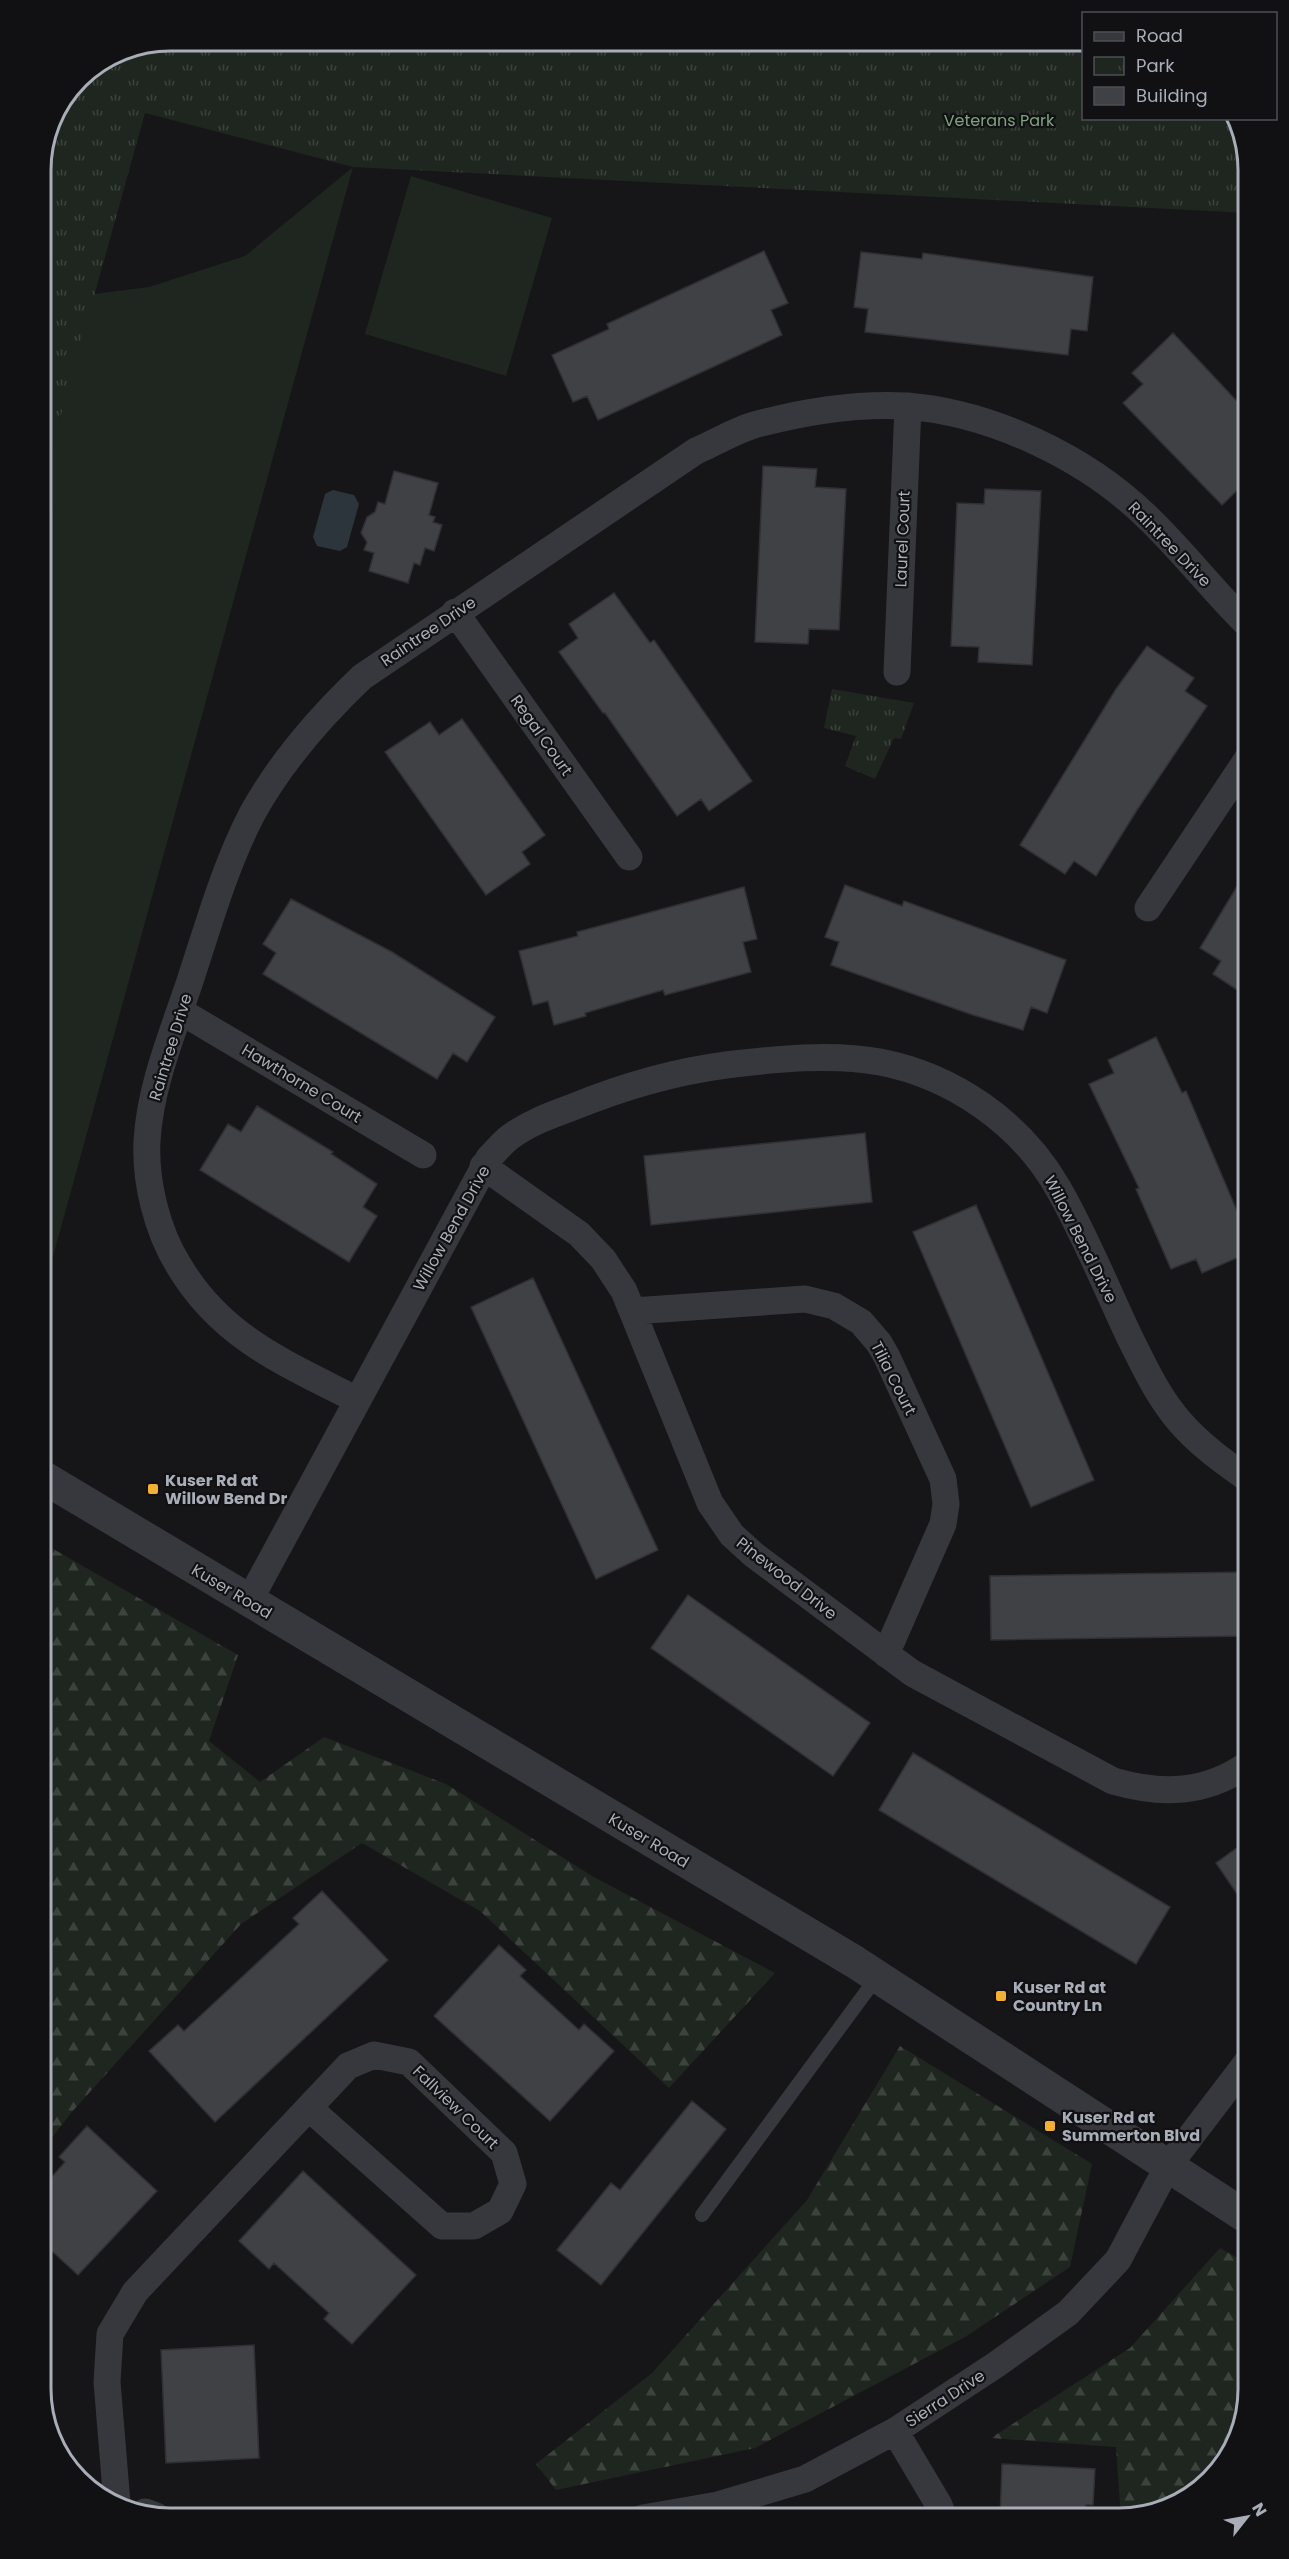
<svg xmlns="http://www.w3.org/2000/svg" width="1289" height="2559" viewBox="0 0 1289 2559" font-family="Poppins,sans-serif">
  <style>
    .grass { fill: #1e261f }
    .forest { fill: url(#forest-firs) }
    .park { fill: url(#park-tufts) }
    .water { fill: #2c353c }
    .building { fill: #404145; stroke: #303034; stroke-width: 1.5 }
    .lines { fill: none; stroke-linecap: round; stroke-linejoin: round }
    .service { stroke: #37383d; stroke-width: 14 }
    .minor { stroke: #37383d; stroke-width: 27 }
    .tertiary { stroke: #37383d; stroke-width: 33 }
    .poi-dot { fill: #f2b134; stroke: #111113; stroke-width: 2 }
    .labels { text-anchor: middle; stroke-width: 4.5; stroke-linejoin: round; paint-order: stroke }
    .park-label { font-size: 16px; fill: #7fa381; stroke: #111113 }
    .street-label { font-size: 16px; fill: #a8adb8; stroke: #111113 }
    .poi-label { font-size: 16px; font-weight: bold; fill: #a8adb8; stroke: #111113; text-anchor: start }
    .rim { fill: none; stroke: #a8adb8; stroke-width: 3 }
  </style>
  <defs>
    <pattern id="forest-firs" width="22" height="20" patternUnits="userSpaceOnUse" patternTransform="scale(1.5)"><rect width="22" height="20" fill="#1e261f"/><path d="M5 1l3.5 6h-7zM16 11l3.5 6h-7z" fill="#3c433d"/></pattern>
    <pattern id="park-tufts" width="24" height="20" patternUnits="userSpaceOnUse" patternTransform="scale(1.5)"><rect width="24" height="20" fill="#1e261f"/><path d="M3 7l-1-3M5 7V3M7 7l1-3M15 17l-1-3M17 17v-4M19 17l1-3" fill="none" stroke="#3c433d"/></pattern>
  </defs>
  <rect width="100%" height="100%" fill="#161618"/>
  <path class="grass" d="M 353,167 L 41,1300 L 41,487 L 94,294 L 149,287 L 245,256 Z
    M 411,176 L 552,218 L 506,376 L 365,334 Z"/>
  <path class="forest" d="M 41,1542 L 238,1655 L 209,1741 L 260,1782 L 324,1737 L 446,1784 L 592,1876 L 775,1973 L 669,2088 L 480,1911 L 362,1843 L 241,1924 L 71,2113 L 41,2152 Z
    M 900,2046 L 1092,2164 L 1070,2267 L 965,2337 L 755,2448 L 556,2490 L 536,2464 L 652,2373 L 807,2200 Z
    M 1220,2248 L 1248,2264 L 1248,2390 L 1227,2461 L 1168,2509 L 1121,2518 L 1116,2447 L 991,2438 L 1130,2348 Z"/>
  <path class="park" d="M 170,41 L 1083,41 L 1084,118 L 1237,119 L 1248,170 L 1248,213 L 353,167 L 145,113 L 41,487 L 41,162 L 50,120 L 79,78 L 121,50 Z
    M 832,689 L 914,703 L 901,739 L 894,738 L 875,779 L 845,766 L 856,736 L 824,728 Z"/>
  <path class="water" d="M 333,490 L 354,495 L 359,504 L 347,547 L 340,551 L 317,546 L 313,537 L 325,494 Z"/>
  <path class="building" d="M 764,251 L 788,303 L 771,310 L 782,335 L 598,420 L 587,396 L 573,402 L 552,355 L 609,329 L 607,324 Z
    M 861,252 L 922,259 L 923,253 L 1093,277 L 1087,331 L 1071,329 L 1068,355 L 865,332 L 868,309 L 854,307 Z
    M 1173,333 L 1248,413 L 1248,480 L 1222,505 L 1123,403 L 1143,384 L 1132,373 Z
    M 763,466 L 817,469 L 815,487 L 846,489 L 839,630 L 809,629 L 808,644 L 755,642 Z
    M 394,471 L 438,483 L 429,515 L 435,517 L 433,522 L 442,525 L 434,551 L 425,548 L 420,565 L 414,563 L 408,583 L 369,571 L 374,553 L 364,550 L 367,542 L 361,533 L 367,517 L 375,512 L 378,502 L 385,504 Z
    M 985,489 L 1041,491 L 1032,665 L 978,662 L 979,647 L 951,646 L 957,503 L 984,504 Z
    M 614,593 L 650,643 L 654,640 L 752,781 L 709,811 L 701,799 L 677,816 L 605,713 L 603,713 L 559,652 L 578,638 L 569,624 Z
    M 1147,646 L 1194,678 L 1185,691 L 1207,706 L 1137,810 L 1096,876 L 1074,861 L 1065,874 L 1020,845 L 1116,689 Z
    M 462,719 L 545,835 L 522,852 L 530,864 L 486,895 L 385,752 L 430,722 L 439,735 Z
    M 1248,868 L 1248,997 L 1213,974 L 1221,961 L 1200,948 Z
    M 845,885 L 902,906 L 904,901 L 1066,960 L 1047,1013 L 1031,1007 L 1023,1030 L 970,1014 L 831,965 L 839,942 L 825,937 Z
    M 744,887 L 757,939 L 743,942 L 751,972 L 665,995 L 663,990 L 585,1013 L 586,1016 L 554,1025 L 548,1001 L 533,1005 L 519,951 L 578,936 L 577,932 Z
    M 291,899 L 392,952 L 495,1017 L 467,1062 L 453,1053 L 437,1079 L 263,974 L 276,953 L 263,944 Z
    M 1156,1037 L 1182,1093 L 1186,1091 L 1248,1237 L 1248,1253 L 1202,1273 L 1196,1259 L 1171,1269 L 1136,1189 L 1139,1188 L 1089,1084 L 1114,1073 L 1108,1060 Z
    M 257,1106 L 333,1152 L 331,1154 L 377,1184 L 363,1207 L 377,1216 L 349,1262 L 200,1170 L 228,1124 L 241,1132 Z
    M 865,1133 L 872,1202 L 651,1225 L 644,1156 Z
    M 976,1205 L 1094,1480 L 1031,1507 L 913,1232 Z
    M 533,1278 L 658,1550 L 596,1579 L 471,1307 Z
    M 1248,1572 L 1248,1636 L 991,1640 L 990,1576 Z
    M 688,1595 L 870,1723 L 833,1776 L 651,1648 Z
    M 913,1753 L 1170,1907 L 1136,1964 L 879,1810 Z
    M 1248,1840 L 1248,1910 L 1216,1863 Z
    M 322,1891 L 388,1960 L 215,2122 L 149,2051 L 178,2025 L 184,2031 L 299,1924 L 293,1918 Z
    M 499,1945 L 526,1970 L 520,1976 L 579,2030 L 584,2024 L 614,2051 L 550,2121 L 434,2016 Z
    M 692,2101 L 726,2129 L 601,2285 L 557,2250 L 611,2183 L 620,2190 Z
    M 87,2126 L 157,2191 L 78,2275 L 41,2241 L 41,2189 L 65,2162 L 59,2157 Z
    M 303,2171 L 416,2275 L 352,2344 L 324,2319 L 329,2313 L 274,2263 L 269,2269 L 239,2241 Z
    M 254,2345 L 259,2458 L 166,2463 L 161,2350 Z
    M 1002,2464 L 1095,2469 L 1093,2505 L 1086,2505 L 1085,2518 L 1000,2518 Z"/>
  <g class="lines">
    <path class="service" d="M 702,2215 L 877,1977"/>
    <path class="minor" d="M 455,612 L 629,857
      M 897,672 L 908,406
      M 1148,908 L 1248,758
      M 180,1011 L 423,1155
      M 483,1166 L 579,1234 L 603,1259 L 624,1291 L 710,1503 L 732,1535 L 754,1555 L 912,1673 L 1113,1781 C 1162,1795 1206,1794 1248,1764
      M 633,1311 L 805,1299 L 834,1306 L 861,1322 L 879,1343 L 887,1357 L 943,1479 L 946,1504 L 943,1524 L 886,1654
      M 357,1400 C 285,1363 222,1338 179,1266 C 157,1231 145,1182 147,1141 C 150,1087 172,1035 189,984 C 208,927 224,868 252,814 C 280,763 320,717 362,677 L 696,451 C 715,443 734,431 754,425 C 802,412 857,403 907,406 C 992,413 1085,457 1146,516 C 1182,550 1212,590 1248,625
      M 249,1601 L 489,1158 C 496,1151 502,1143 510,1137 C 529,1123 551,1115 573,1107 C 622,1087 673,1072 726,1065 C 776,1059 831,1053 880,1062 C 953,1076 1021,1123 1058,1188 C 1085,1235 1106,1287 1129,1336 C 1144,1366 1158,1397 1180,1422 C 1200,1445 1224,1462 1248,1479
      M 895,2431 L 939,2505 L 944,2518
      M 117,2503 L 107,2382 L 110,2334 L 135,2292 L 348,2066 L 374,2055 L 409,2062 L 504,2153 L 513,2184 L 500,2211 L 474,2226 L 442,2226 L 309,2108
      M 145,2512 L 156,2516
      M 643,2518 L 718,2505 L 805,2479 L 895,2431 L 997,2364 L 1068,2313 L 1118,2260 L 1168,2166 L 1248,2061"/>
    <path class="tertiary" d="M 41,1476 L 855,1962 L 1248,2218"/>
  </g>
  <g class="poi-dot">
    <rect x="147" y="1483" width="12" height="12" rx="3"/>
    <rect x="995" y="1990" width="12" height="12" rx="3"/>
    <rect x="1044" y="2120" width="12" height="12" rx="3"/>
  </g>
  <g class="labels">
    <g class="park-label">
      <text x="999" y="126">Veterans Park</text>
    </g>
    <g class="street-label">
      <text transform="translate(902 539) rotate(-88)" y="6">Laurel Court</text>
      <text transform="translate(1170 544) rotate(46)" y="6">Raintree Drive</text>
      <text transform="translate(428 631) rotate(-34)" y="6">Raintree Drive</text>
      <text transform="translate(542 735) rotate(55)" y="6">Regal Court</text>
      <text transform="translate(170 1047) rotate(-73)" y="6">Raintree Drive</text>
      <text transform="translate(302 1083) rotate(31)" y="6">Hawthorne Court</text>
      <text transform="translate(451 1228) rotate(-61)" y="6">Willow Bend Drive</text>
      <text transform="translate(1081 1239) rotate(63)" y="6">Willow Bend Drive</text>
      <text transform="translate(894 1378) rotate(63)" y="6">Tilia Court</text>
      <text transform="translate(787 1578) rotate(38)" y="6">Pinewood Drive</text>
      <text transform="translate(232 1591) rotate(31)" y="6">Kuser Road</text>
      <text transform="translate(649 1840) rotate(31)" y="6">Kuser Road</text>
      <text transform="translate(456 2107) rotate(44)" y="6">Fallview Court</text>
      <text transform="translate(945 2398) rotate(-33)" y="6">Sierra Drive</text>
    </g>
    <g class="poi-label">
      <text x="165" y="1486">Kuser Rd at<tspan x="165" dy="18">Willow Bend Dr</tspan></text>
      <text x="1013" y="1993">Kuser Rd at<tspan x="1013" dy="18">Country Ln</tspan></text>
      <text x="1062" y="2123">Kuser Rd at<tspan x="1062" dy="18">Summerton Blvd</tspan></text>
    </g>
  </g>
  <path d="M0 0H1289V2559H0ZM170 51H1119A119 119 0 0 1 1238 170V2389A119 119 0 0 1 1119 2508H170A119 119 0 0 1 51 2389V170A119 119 0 0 1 170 51Z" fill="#111113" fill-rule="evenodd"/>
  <path class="rim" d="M170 51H1119A119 119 0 0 1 1238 170V2389A119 119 0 0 1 1119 2508H170A119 119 0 0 1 51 2389V170A119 119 0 0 1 170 51Z"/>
  <rect x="1082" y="12" width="195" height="108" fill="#111113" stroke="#4d4f55" stroke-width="1.5"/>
  <rect x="1094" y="32" width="30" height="9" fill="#37383d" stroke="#4d4f55" stroke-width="1.5"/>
  <text x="1136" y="42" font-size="18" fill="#a8adb8">Road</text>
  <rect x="1094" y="57" width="30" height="18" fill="url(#park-tufts)" stroke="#4d4f55" stroke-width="1.5"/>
  <text x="1136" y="72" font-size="18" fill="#a8adb8">Park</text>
  <rect x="1094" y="87" width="30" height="18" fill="#404145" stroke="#4d4f55" stroke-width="1.5"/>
  <text x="1136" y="102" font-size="18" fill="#a8adb8">Building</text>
  <g transform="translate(1247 2517) rotate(59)" stroke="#111113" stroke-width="4.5" paint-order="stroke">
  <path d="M0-4.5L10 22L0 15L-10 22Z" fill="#a8adb8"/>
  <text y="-9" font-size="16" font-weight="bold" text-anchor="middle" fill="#a8adb8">N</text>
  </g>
</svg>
